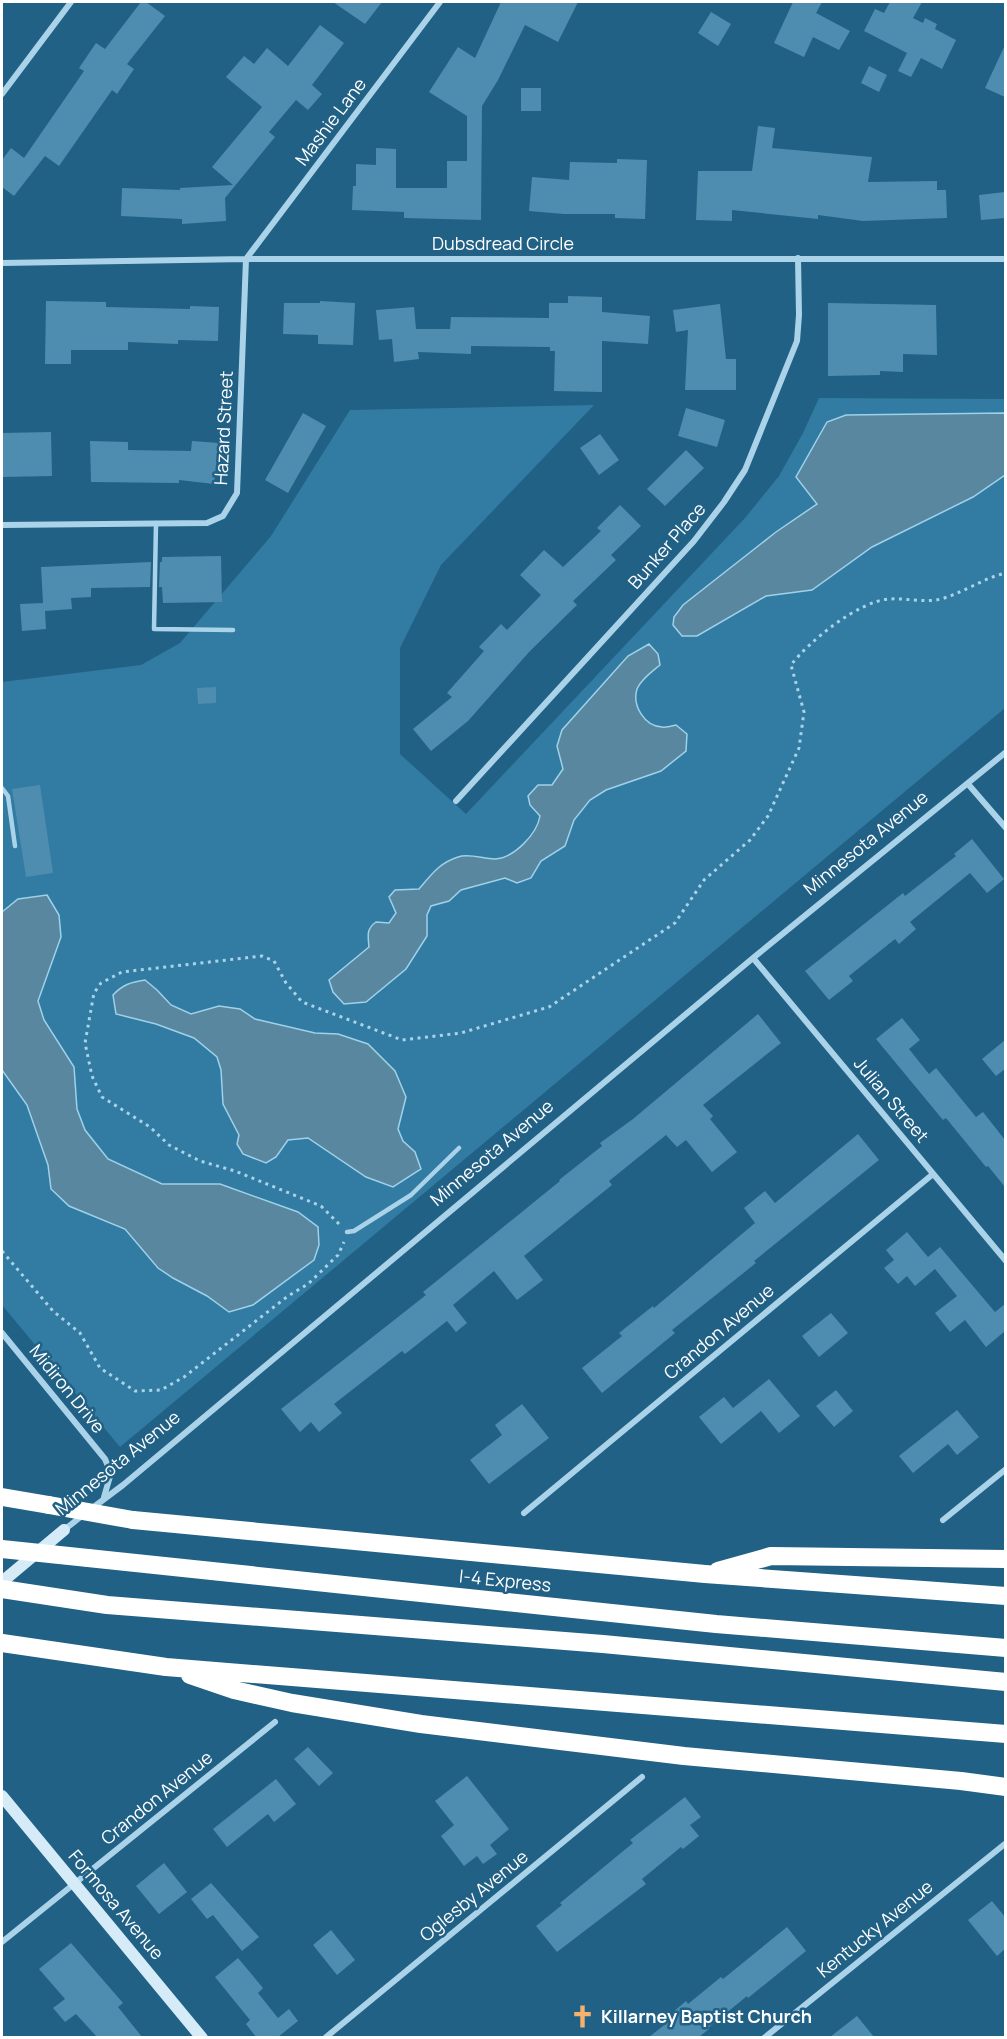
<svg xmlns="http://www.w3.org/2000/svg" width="1007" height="2039" viewBox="0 0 1007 2039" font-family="Manrope,sans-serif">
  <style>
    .green { fill: #327ba2 }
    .water { fill: #59879f; stroke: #9ed1ea; stroke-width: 1.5 }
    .building { fill: #4e8db0 }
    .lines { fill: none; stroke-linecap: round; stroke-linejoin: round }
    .path { stroke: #aad3e9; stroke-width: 3; stroke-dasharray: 3 4.5; stroke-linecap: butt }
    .lane { stroke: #aad3e9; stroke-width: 4.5 }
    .street { stroke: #aad3e9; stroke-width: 6 }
    .secondary { stroke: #d5ebf7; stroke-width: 12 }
    .highway { stroke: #fff; stroke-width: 18 }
    .highway-bridge { stroke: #fff; stroke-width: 18 }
    .labels { text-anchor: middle; stroke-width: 5; stroke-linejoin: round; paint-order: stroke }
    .street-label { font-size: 18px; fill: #fff; stroke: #216185 }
    .poi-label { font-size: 18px; font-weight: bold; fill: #fff; stroke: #216185; text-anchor: start }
  </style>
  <rect width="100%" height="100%" fill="#216185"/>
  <path class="green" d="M 819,398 L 1005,399 L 1005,708 L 120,1447 L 2,1305 L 2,682 L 141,665 L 180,643 L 271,536 L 350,410 L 594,405 L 441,565 L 400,648 L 400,754 L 466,814 L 745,518 L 779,476 L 803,433 Z"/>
  <path class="water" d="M 1005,413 L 1005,475 L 973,497 L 872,547 L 812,590 L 766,596 L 697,636 L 682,636 L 673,625 L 674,617 L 683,605 L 776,532 L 817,504 L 796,477 L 827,422 L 846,415 Z
    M 649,644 L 658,654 L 660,665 C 653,671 641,679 637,689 C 632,705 644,726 662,727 C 666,728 672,726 676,725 L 687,734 L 686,751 L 661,771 L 606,790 L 590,800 L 574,820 L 565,846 L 541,861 L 531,878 L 517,883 L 505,878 L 461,890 L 449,901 L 431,906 L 427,915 L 427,936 L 406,969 L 366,1002 L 344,1004 L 333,992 L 329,980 L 369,947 C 368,936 366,929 376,922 L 389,923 L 396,913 L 389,897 L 395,890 L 419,889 C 431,875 439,863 458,857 C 469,853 483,859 495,859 C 514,858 537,834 540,816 L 530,805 L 528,796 L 538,785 L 552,785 L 563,769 L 557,746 L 562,730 L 628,656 Z
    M 47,895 L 59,915 L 61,937 L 38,1001 L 44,1020 L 74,1067 L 77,1109 L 85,1130 L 108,1159 L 162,1184 L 220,1184 L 298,1212 L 318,1227 L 319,1245 L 314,1260 L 253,1305 L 229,1312 L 207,1296 L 173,1278 L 158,1268 L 125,1229 L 69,1206 L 51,1189 L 48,1165 L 27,1105 L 2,1070 L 2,912 L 18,899 Z
    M 145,980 L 157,990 L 171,1005 L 191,1014 L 219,1006 L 240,1009 L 255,1019 L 315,1033 L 338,1034 L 368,1044 L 395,1071 L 406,1097 L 398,1129 L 403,1141 L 415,1152 L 421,1169 L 393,1187 L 366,1177 L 308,1138 L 288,1140 L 276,1157 L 266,1163 L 243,1154 L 237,1144 L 239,1135 L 223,1104 L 221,1070 L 217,1057 L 194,1038 L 156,1024 L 116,1014 L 113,995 C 122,985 131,982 145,980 Z"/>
  <path class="building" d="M 141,2 L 146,2 L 165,16 L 127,64 L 134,69 L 117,94 L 112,90 L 59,166 L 45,156 L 14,196 L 2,187 L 2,160 L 11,148 L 24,158 L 84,71 L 79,68 L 96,43 L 105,49 Z
    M 333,2 L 382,2 L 365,24 Z
    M 501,2 L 578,2 L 558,42 L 525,25 L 498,80 L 482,106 L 481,220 L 404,218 L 404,212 L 352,210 L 353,186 L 356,186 L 356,164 L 376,165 L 376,148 L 396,149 L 396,188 L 447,188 L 447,161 L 467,161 L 467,116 L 429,92 L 458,47 L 475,58 Z
    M 793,2 L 822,2 L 816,13 L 850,31 L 839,50 L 813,37 L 804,57 L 774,43 Z
    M 890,2 L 922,2 L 913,18 L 923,23 L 925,18 L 937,24 L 935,29 L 956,40 L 942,69 L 921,58 L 911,77 L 898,71 L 907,53 L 864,31 L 875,9 L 884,13 Z
    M 711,12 L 731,24 L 718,46 L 698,33 Z
    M 320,25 L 344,43 L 312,85 L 322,94 L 308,110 L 296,100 L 269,132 L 275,137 L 225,198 L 226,221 L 182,224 L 182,219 L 121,216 L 122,188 L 180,190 L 180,188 L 233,185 L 212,167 L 262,107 L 226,77 L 244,56 L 254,64 L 267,48 L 288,66 Z
    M 1005,45 L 1005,97 L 985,88 Z
    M 869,66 L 887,75 L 879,92 L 861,83 Z
    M 521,88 L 541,88 L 541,111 L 521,111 Z
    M 758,126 L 775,128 L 772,148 L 872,157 L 868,182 L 937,181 L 937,190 L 946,190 L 947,218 L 863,221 L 818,215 L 818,219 L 732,210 L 732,221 L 696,220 L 698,171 L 752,171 Z
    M 617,159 L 647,160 L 645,219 L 615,218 L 615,214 L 564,214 L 529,211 L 532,177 L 569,180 L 570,162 L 617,163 Z
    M 1005,192 L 1005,218 L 981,220 L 979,195 Z
    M 568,296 L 602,297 L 602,312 L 650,316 L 648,344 L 602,341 L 602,392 L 554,391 L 555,351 L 550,351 L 550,347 L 471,346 L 471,354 L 418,352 L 419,359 L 394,362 L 392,339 L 379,340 L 376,310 L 414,307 L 416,329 L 450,329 L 451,317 L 549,318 L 549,303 L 568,303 Z
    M 46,301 L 106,302 L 106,307 L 190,309 L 190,306 L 219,307 L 218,341 L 178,340 L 178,344 L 128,342 L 128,350 L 71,350 L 71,364 L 45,364 Z
    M 320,301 L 355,303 L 353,345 L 318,344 L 318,335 L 283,334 L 284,303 L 320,303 Z
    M 828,303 L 936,305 L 937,355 L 903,354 L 903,372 L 880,371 L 880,375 L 828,376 Z
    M 720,304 L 726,359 L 736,359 L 736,390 L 685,390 L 688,330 L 676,332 L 673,310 Z
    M 686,408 L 725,420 L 717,447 L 678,436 Z
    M 303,413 L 326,426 L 288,493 L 265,480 Z
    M 51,432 L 52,476 L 2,477 L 2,433 Z
    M 600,434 L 619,460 L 599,475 L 580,448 Z
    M 90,441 L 128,442 L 128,450 L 191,451 L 192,441 L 219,443 L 214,484 L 179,480 L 179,483 L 91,482 Z
    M 686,450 L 704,468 L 665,506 L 647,489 Z
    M 620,505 L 641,526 L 611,555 L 616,560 L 573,601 L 577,605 L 530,651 L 468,721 L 431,751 L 413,729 L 452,697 L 447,693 L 484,651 L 479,647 L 501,624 L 507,630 L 541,595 L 520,575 L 544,550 L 563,567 L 601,531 L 597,528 Z
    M 221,556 L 222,602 L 163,603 L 162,587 L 159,587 L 160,562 L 162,562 L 162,557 Z
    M 151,562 L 150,587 L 91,588 L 91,597 L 71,598 L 72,609 L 45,611 L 46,629 L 22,631 L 20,604 L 43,603 L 41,567 Z
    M 216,687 L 216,703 L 198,704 L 197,688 Z
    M 40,785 L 53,873 L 26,877 L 12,789 Z
    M 972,839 L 1004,879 L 987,893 L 970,873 L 910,922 L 916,929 L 899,944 L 895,939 L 849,976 L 853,981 L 829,1000 L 805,971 L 903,893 L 905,896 L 956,856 L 954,854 Z
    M 758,1014 L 781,1043 L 703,1105 L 713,1116 L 710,1119 L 737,1152 L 712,1172 L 686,1140 L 677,1147 L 666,1135 L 609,1181 L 612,1185 L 524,1256 L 543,1280 L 517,1300 L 494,1271 L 453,1305 L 467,1323 L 456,1332 L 447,1321 L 405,1354 L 402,1351 L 334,1404 L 342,1413 L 319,1432 L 311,1422 L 300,1432 L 281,1409 L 426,1295 L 423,1292 L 560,1181 L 559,1180 L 602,1146 L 600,1143 L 633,1119 Z
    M 902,1018 L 920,1040 L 909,1049 L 929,1074 L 936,1068 L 976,1117 L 983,1112 L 1005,1140 L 1005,1187 L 988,1166 L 986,1167 L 946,1118 L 943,1120 L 876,1039 Z
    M 1005,1040 L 1005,1069 L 996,1076 L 982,1059 Z
    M 858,1134 L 879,1160 L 754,1261 L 756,1263 L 672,1330 L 675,1333 L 602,1393 L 582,1368 L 622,1336 L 619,1333 L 653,1306 L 654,1308 L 755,1223 L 744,1208 L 765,1191 L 775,1203 Z
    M 907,1232 L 928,1257 L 940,1247 L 995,1312 L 1005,1304 L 1005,1331 L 986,1347 L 965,1320 L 950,1332 L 935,1313 L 957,1296 L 935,1269 L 915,1286 L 907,1276 L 898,1284 L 884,1268 L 894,1260 L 886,1250 Z
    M 831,1313 L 848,1333 L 819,1357 L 802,1336 Z
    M 769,1379 L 800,1416 L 779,1433 L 761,1411 L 721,1444 L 699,1417 L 724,1397 L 733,1408 Z
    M 836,1390 L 853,1411 L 834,1427 L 816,1406 Z
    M 522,1404 L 549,1438 L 489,1484 L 470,1460 L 502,1435 L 495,1425 Z
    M 957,1410 L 979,1437 L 957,1455 L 948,1444 L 913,1473 L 899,1456 Z
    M 308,1747 L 333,1773 L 319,1786 L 294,1759 Z
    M 467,1776 L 509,1829 L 490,1845 L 497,1854 L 483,1864 L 477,1856 L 464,1866 L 441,1836 L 454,1825 L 435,1801 Z
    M 276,1779 L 296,1804 L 274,1822 L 268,1814 L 227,1847 L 213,1829 Z
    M 685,1797 L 701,1817 L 690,1825 L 699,1836 L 683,1849 L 681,1847 L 642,1879 L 646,1884 L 557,1952 L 536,1926 L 562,1905 L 560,1903 L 633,1843 L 630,1840 Z
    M 164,1863 L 187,1892 L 159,1914 L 136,1886 Z
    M 211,1883 L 259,1937 L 242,1951 L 213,1915 L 207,1919 L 191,1899 Z
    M 992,1901 L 1005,1917 L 1005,1949 L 997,1956 L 968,1920 Z
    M 787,1927 L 806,1951 L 748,1998 L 747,1996 L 708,2028 L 709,2029 L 699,2037 L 649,2037 L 668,2022 L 666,2018 L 686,2001 L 688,2004 L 721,1977 L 723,1979 Z
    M 331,1930 L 355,1960 L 337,1975 L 313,1945 Z
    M 71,1943 L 123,2003 L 118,2007 L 142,2037 L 97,2037 L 76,2014 L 65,2022 L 53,2008 L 65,1999 L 39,1969 Z
    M 238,1958 L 263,1988 L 258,1993 L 278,2018 L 289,2009 L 298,2021 L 278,2037 L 256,2037 L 246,2024 L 250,2020 L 215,1977 Z
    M 857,2016 L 874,2037 L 830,2037 Z"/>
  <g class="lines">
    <path class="path" d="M 339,1224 L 321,1206 L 235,1171 L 200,1161 L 169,1145 L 150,1127 L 102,1097 L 92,1076 L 85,1043 L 94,993 L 101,983 L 122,972 L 262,956 L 274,961 L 286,983 L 302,1002 L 402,1040 L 461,1033 L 549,1007 L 675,923 L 704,880 L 750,840 L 768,816 L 799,748 L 804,712 L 791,665 C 809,641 859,601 889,599 C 905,598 920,602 936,600 C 959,596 982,578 1006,573
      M 2,1251 L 53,1311 L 80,1333 L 100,1368 L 135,1391 L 161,1390 L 184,1377 L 288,1296 L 308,1284 L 338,1255 L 344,1242"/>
    <path class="lane" d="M 156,523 L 154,629 L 233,630
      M 2,788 L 8,796 L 15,846
      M 347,1232 L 354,1231 L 411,1195 L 459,1148"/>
    <path class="street" d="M 2,94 L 71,2
      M 2,263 L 246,259 L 1006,259
      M 2,525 L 207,523 L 223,516 L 237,493 L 246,259 L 440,2
      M 968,784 L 1006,828
      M 456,801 L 694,541 L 724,502 L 745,470 L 797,341 L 799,315 L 798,258
      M 753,958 L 1006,1261
      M 2,1333 L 105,1459 L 111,1473 L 104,1497
      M 91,1509 L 123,1485 L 753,958 L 1006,752
      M 524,1513 L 933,1174
      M 943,1520 L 1006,1469
      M 64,1530 L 83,1515
      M 2,1942 L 275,1722
      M 325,2038 L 642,1777
      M 764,2038 L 1006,1843"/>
    <path class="secondary" d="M 2,1582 L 64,1530
      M 2,1796 L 202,2038"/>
    <path class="highway" d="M 2,1497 L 49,1505
      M 133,1520 L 705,1574 L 1006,1596
      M 88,1558 L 716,1624 L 1006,1648
      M 718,1571 L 771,1556 L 1006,1559
      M 2,1589 L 107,1605 L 603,1644 L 1006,1682
      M 2,1643 L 166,1667 L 1006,1734
      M 190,1675 L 234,1690 L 292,1703 L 421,1724 L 684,1756 L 961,1781 L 1006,1787"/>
    <path class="highway-bridge" d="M 49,1505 L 133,1520
      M 2,1549 L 88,1558"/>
  </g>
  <defs>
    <symbol id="church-bare" viewBox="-9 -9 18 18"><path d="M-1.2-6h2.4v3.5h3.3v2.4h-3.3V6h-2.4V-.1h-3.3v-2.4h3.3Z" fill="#f6b26c" stroke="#216185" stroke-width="2.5" paint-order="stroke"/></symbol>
  </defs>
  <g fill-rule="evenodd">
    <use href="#church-bare" x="566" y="2000" width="33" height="33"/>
  </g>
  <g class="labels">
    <g class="street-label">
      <text transform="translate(331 122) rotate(-53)" y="6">Mashie Lane</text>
      <text x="503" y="250">Dubsdread Circle</text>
      <text transform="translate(224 428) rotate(-87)" y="6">Hazard Street</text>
      <text transform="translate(667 546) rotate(-49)" y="6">Bunker Place</text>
      <text transform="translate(866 843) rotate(-39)" y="6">Minnesota Avenue</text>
      <text transform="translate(891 1100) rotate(50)" y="6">Julian Street</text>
      <text transform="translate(492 1153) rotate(-40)" y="6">Minnesota Avenue</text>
      <text transform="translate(719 1332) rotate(-40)" y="6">Crandon Avenue</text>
      <text transform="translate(67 1389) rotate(51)" y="6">Midiron Drive</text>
      <text transform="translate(118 1463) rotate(-39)" y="6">Minnesota Avenue</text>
      <text transform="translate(505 1581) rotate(6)" y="6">I-4 Express</text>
      <text transform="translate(157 1798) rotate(-39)" y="6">Crandon Avenue</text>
      <text transform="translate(474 1896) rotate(-39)" y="6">Oglesby Avenue</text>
      <text transform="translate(116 1905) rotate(50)" y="6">Formosa Avenue</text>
      <text transform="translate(875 1929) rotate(-39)" y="6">Kentucky Avenue</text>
    </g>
    <g class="poi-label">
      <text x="601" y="2023">Killarney Baptist Church</text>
    </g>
  </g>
  <rect width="1007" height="2039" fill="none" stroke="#ffffff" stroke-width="6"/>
</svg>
